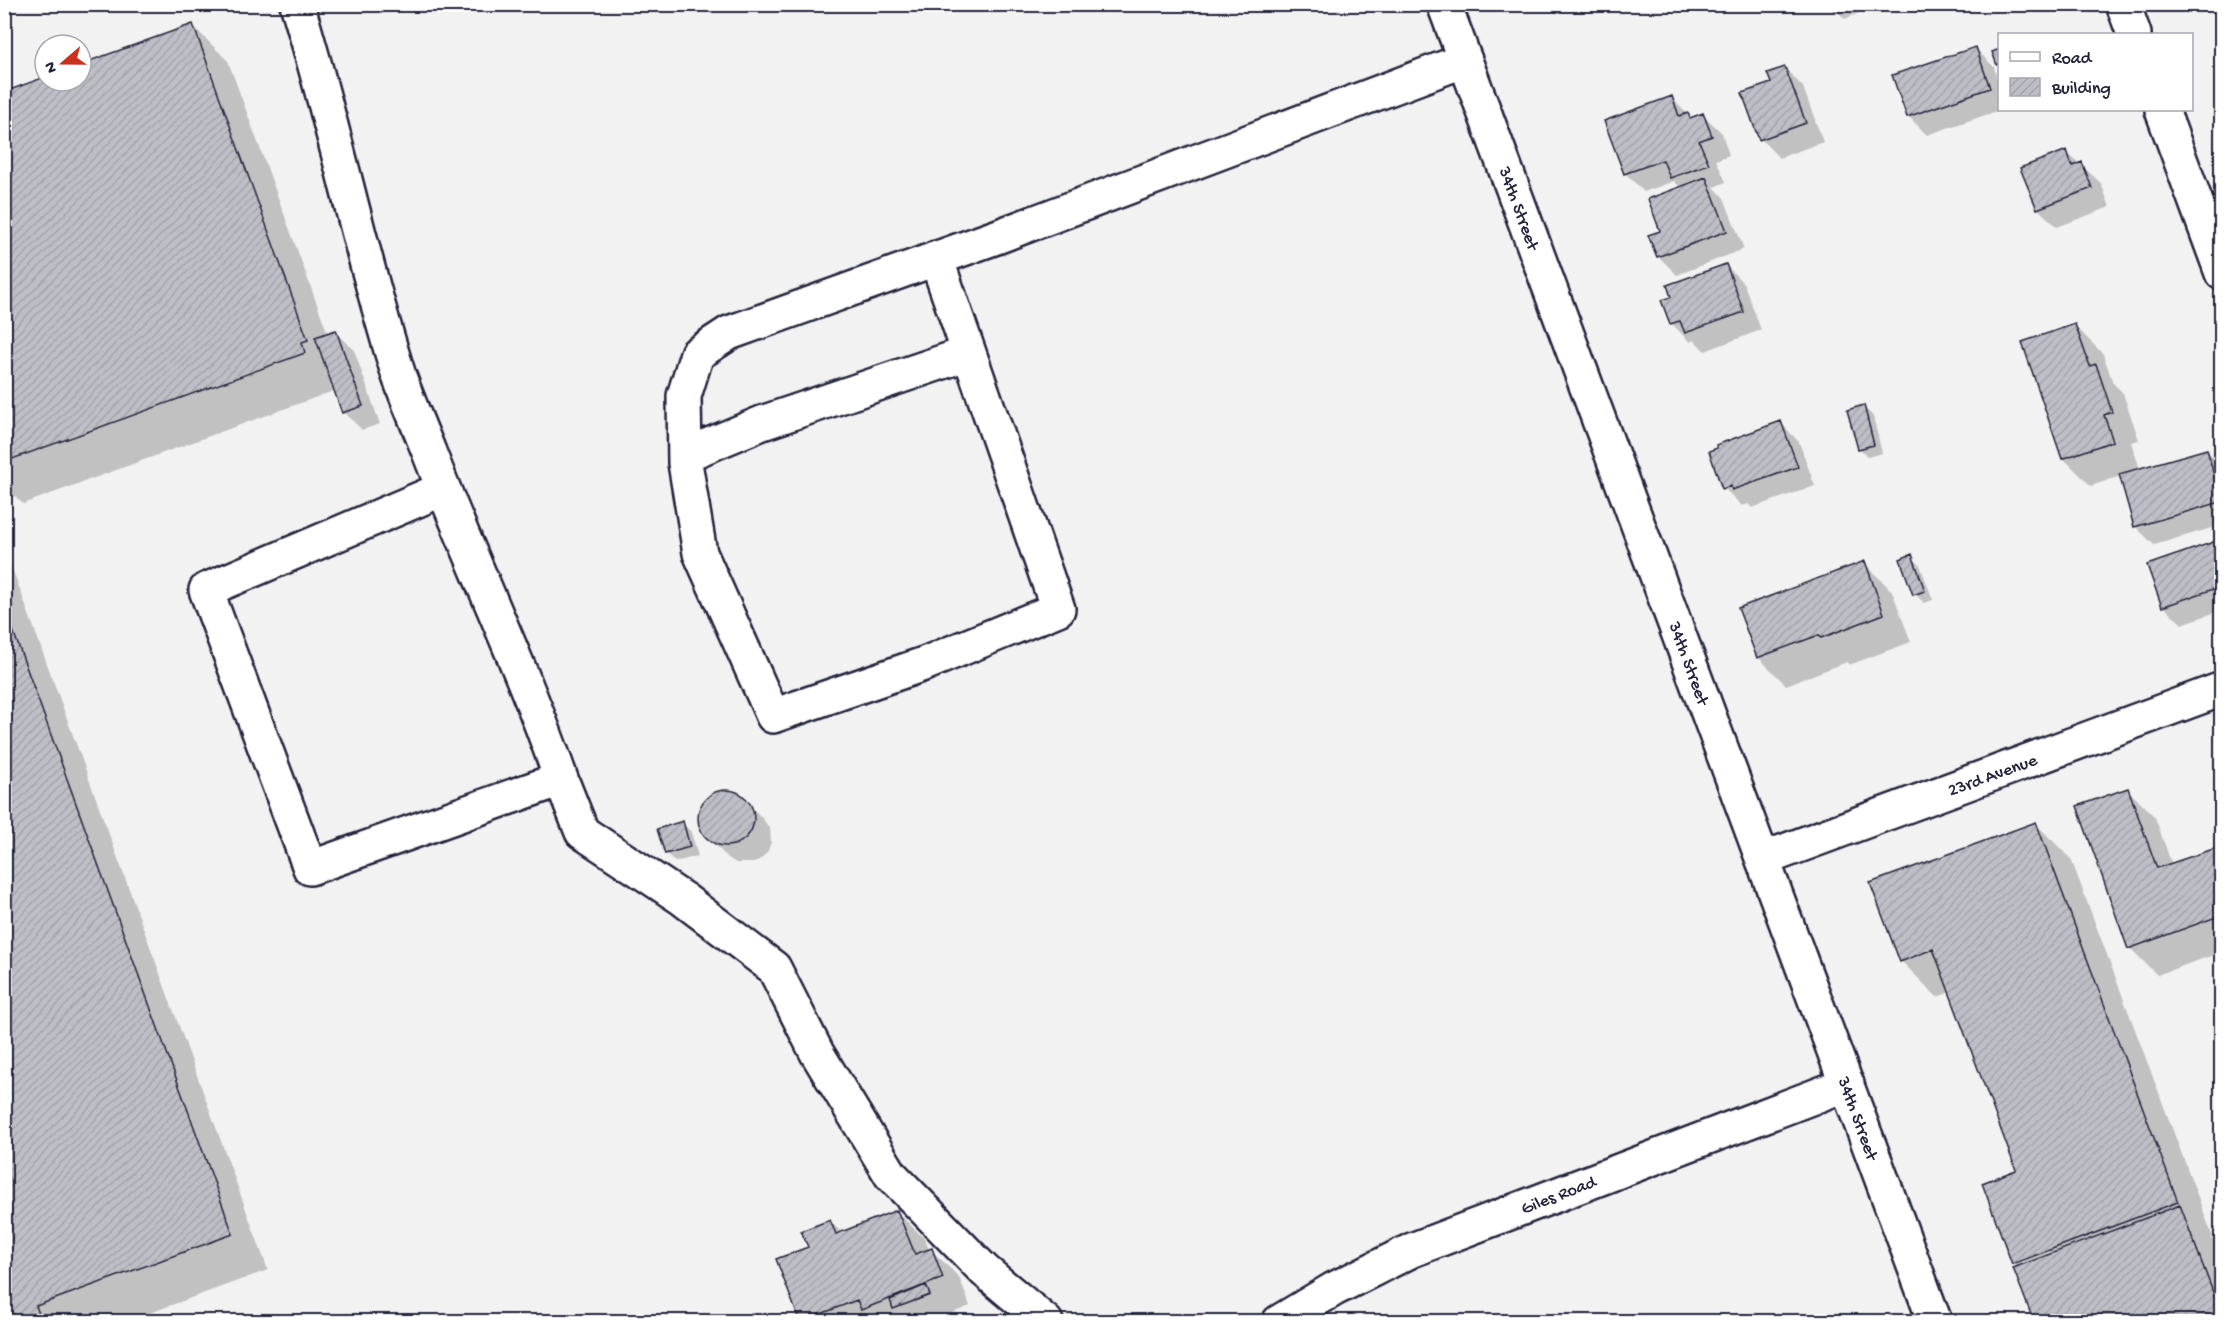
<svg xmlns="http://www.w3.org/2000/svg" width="2226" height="1326" viewBox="0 0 2226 1326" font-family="'Gochi Hand',sans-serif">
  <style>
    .shadow { fill: #0003 }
    .building { fill: url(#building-hatch); stroke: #22223b; stroke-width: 1.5 }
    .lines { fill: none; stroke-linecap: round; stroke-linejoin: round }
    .minor-casing { stroke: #22223b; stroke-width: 38 }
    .minor { stroke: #fff; stroke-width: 33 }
    .labels { text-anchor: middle; stroke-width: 5; stroke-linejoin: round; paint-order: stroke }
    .street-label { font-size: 18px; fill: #22223b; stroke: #fff }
  </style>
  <defs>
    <pattern id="building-hatch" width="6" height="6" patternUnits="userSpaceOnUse" patternTransform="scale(1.5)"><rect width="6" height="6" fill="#bebec6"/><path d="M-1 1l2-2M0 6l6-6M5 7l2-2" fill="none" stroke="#a3a3ab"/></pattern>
  </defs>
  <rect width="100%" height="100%" fill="#f2f2f3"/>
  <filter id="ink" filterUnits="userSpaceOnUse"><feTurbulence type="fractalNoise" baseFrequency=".0167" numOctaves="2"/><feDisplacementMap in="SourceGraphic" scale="12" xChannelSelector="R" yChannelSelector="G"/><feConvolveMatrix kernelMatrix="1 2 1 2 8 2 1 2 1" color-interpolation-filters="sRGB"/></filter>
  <g filter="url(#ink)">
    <path class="shadow" d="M 1834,4 L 1856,4 L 1859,13 L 1845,19 L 1836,10 Z
      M 1916,4 L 1946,4 L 1924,13 Z
      M 2214,4 L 2222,4 L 2222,6 L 2217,8 Z
      M 192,25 L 228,61 L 328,334 L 335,332 L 354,350 L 380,424 L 362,430 L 344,412 L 336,390 L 23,504 L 15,496 L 4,499 L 4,94 L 45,79 L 45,81 L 81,81 L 81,66 Z
      M 1975,48 L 1994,67 L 1997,78 L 2000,77 L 2000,110 L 1927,135 L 1908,116 Z
      M 1785,68 L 1803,87 L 1823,142 L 1779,158 L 1761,139 L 1773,84 Z
      M 1671,97 L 1692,119 L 1703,115 L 1722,133 L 1729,155 L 1716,160 L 1726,182 L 1714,187 L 1724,198 L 1744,249 L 1677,275 L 1658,256 L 1662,231 L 1681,188 L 1674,181 L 1644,192 L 1626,174 L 1606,122 Z
      M 2066,152 L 2101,183 L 2110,207 L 2057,227 L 2038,209 Z
      M 1726,265 L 1744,284 L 1761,330 L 1705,351 L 1694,340 L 1690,342 L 1671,323 L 1673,298 Z
      M 2075,326 L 2103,354 L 2113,383 L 2123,393 L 2139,440 L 2131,442 L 2140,469 L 2206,450 L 2222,466 L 2222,525 L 2154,545 L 2135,526 L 2121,476 L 2091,486 L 2063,458 Z
      M 1863,407 L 1873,416 L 1882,453 L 1868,457 L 1859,448 Z
      M 1781,423 L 1799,442 L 1815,486 L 1752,508 L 1748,504 L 1742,506 L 1724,488 Z
      M 2222,540 L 2222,610 L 2182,624 L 2163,606 Z
      M 4,546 L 268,1270 L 125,1322 L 4,1322 Z
      M 1911,556 L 1920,565 L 1933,600 L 1924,603 L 1915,594 Z
      M 1864,563 L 1892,591 L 1911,642 L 1849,665 L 1847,662 L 1786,685 L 1758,657 Z
      M 2127,789 L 2155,817 L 2172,865 L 2222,848 L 2222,952 L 2157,975 L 2130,948 Z
      M 721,792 L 735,794 L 743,798 L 762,818 L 770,829 L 771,842 L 768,851 L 762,858 L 754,863 L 736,863 L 728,858 L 709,839 L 701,827 L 701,809 L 712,795 Z
      M 682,823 L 691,832 L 698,856 L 675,862 L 666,853 Z
      M 2035,823 L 2071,859 L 2213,1237 L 2211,1238 L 2215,1242 L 2222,1259 L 2222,1322 L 2018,1268 L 2013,1263 L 2018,1171 L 1951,992 L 1937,997 L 1901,961 Z
      M 897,1212 L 925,1239 L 929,1250 L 931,1250 L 959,1277 L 970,1306 L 930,1322 L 802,1322 L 810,1248 L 830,1221 L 842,1233 Z"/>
    <path class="building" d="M 1832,4 L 1850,4 L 1834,10 Z
      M 193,24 L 308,340 L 302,342 L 305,353 L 4,462 L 4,92 L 45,77 L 45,81 L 81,81 L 81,64 Z
      M 1976,47 L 1990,88 L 1907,117 L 1892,75 Z
      M 2000,49 L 2000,64 L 1997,65 L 1992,52 Z
      M 1785,67 L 1806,123 L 1759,140 L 1742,93 L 1771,83 L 1767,73 Z
      M 1672,96 L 1679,116 L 1688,113 L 1690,118 L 1703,113 L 1712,136 L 1699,141 L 1709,164 L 1670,178 L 1663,160 L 1624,174 L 1604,121 Z
      M 2067,150 L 2072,166 L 2082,162 L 2092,188 L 2037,209 L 2020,168 Z
      M 1706,177 L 1727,231 L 1657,257 L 1648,235 L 1660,231 L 1648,199 Z
      M 1726,264 L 1744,312 L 1685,333 L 1680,321 L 1670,324 L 1661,300 L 1671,297 L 1667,285 Z
      M 2075,324 L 2090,366 L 2096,364 L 2112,412 L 2104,415 L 2113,441 L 2062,459 L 2022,342 Z
      M 336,330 L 363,406 L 342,413 L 315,337 Z
      M 1864,405 L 1874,445 L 1858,449 L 1847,410 Z
      M 1781,421 L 1798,467 L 1732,490 L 1731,486 L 1722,489 L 1709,451 L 1717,448 L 1716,445 Z
      M 2207,449 L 2221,502 L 2134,527 L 2119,474 Z
      M 2222,539 L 2222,586 L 2162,607 L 2147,565 Z
      M 1912,554 L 1925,591 L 1913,595 L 1900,559 Z
      M 1865,561 L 1884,614 L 1821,638 L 1819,635 L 1757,658 L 1738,608 Z
      M 4,606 L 233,1234 L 36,1306 L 42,1322 L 16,1322 L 14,1314 L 4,1318 Z
      M 2128,788 L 2157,868 L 2222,846 L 2222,915 L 2128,949 L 2077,806 Z
      M698 818a28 28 0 1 1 56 0a28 28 0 1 1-56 0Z
      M 683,821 L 690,847 L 665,854 L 657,829 Z
      M 2036,822 L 2178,1202 L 2012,1264 L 1982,1183 L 2016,1170 L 1933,949 L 1900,962 L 1870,883 Z
      M 2180,1205 L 2222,1316 L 2222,1322 L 2034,1322 L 2013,1268 Z
      M 897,1210 L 915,1254 L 932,1248 L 943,1278 L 861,1310 L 857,1300 L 800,1322 L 776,1259 L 808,1247 L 801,1231 L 830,1220 L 836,1234 Z
      M 926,1285 L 930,1295 L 893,1309 L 890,1300 Z"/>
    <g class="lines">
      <defs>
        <path id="minor" d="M 297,4 C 335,127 360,253 399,376 C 408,401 419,427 429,452 C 471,562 523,668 561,779 L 310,868 L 206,590 L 443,489
          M 1444,4 L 1935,1322
          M 2123,4 L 2134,34
          M 2162,110 L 2222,273
          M 936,258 L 1058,609 L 924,664 L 773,716 L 700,553 L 685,463 L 684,396 L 697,354 L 729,333 L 999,236 L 1465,60
          M 685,455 L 762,423 L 969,353
          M 561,779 L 582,832 L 683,899 L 774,968 L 817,1053 L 891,1175 L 985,1271 L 1046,1322
          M 1763,859 L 2222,689
          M 1279,1322 L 1334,1289 L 1412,1250 L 1847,1084"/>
      </defs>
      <use href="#minor" class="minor-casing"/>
      <use href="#minor" class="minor"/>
    </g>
  </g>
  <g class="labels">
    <g class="street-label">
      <text transform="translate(1520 208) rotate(70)" y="6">34th Street</text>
      <text transform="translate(1690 663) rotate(70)" y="6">34th Street</text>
      <text transform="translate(1992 774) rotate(-20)" y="6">23rd Avenue</text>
      <text transform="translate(1859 1118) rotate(70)" y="6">34th Street</text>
      <text transform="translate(1558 1194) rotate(-21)" y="6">Giles Road</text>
    </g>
  </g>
  <rect width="2226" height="1326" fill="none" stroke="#fff" stroke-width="24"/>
  <rect x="12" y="12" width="2202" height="1302" fill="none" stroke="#22223b" stroke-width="2" filter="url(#ink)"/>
  <rect x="1998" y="33" width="195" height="78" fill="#ffffff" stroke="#a7a7b1" stroke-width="1.5"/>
  <rect x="2010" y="52" width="30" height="9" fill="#ffffff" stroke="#a7a7b1" stroke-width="1.5"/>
  <text x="2052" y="63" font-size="18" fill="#22223b">Road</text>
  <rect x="2010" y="78" width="30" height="18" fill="url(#building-hatch)" stroke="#a7a7b1" stroke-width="1.5"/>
  <text x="2052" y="93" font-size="18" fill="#22223b">Building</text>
  <g transform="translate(63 63) rotate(250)"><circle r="28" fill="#ffffff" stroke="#a7a7b1" stroke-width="1.5"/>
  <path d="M0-4.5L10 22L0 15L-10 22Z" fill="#c8321e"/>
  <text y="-9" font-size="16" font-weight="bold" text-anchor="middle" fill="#22223b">N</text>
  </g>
</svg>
